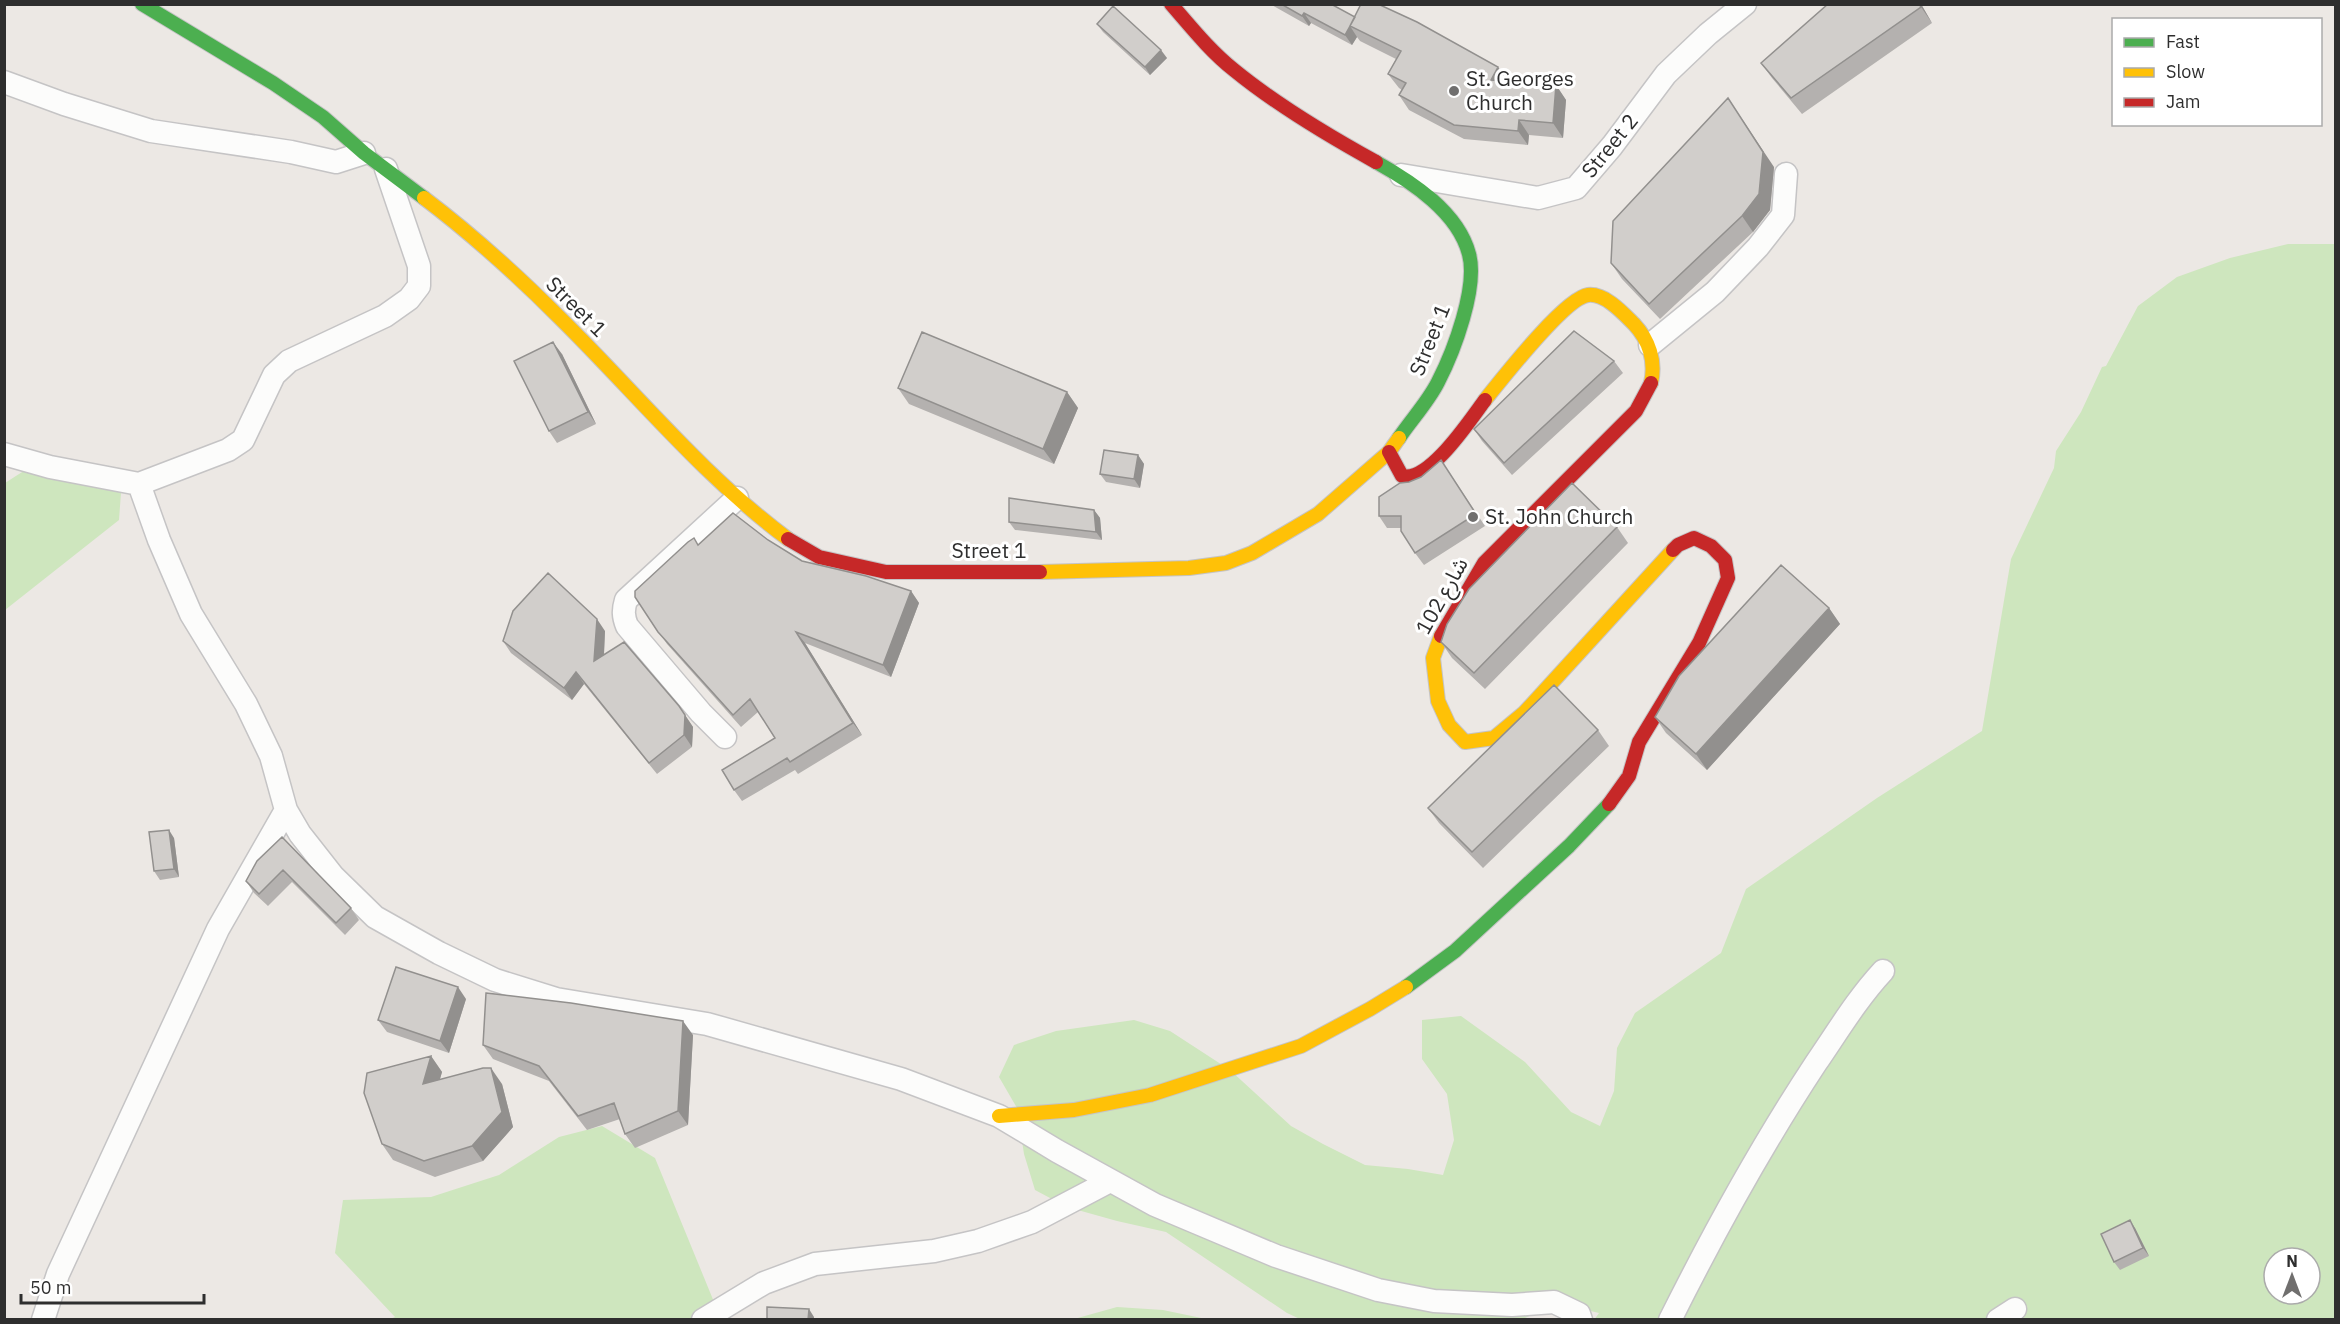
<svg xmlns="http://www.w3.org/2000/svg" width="2340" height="1324" viewBox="0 0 2340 1324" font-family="'IBM Plex Sans','Noto Sans Arabic',sans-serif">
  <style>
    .green { fill: #cee6be; fill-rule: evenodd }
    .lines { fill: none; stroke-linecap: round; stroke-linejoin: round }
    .street-casing { stroke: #c5c4c5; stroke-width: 25 }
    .fast-casing { stroke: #c5c4c5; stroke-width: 16 }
    .slow-casing { stroke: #c5c4c5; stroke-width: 16 }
    .jam-casing { stroke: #c5c4c5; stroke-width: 16 }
    .street { stroke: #fcfcfb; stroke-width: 22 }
    .fast { stroke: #4caf50; stroke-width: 14 }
    .slow { stroke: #ffc107; stroke-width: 14 }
    .jam { stroke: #c62828; stroke-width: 14 }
    .wall { fill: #b4b1af }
    .shaded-wall { fill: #92908e }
    .building { fill: #d1cecb; stroke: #92908e; stroke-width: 1.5 }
    .poi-dot { fill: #706f6e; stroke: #fff; stroke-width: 2 }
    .labels { text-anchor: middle; stroke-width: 6; stroke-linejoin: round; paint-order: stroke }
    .poi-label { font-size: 21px; fill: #2e2e2e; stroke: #fff; text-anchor: start }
    .street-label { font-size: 21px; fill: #2e2e2e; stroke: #fff }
  </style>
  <rect width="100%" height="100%" fill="#ece8e4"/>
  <path class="green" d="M 2288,244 L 2335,244 L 2335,1319 L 1594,1320 L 1599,1313 L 1557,1303 L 1523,1319 L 1300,1319 L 1287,1313 L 1166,1232 L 1117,1221 L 1067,1207 L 1035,1190 L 1024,1154 L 1017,1108 L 999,1077 L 1014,1045 L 1056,1031 L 1134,1020 L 1170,1031 L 1230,1070 L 1291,1126 L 1323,1144 L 1365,1165 L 1408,1169 L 1443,1175 L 1454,1140 L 1447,1094 L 1422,1059 L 1422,1020 L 1461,1016 L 1525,1062 L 1571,1112 L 1600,1126 L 1614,1091 L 1617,1048 L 1635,1013 L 1721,953 L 1746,889 L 1877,798 L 1982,731 L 2011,559 L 2054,468 L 2056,451 L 2081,412 L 2102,367 L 2106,366 L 2138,306 L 2177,277 L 2230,258 ZM 2274,1258 L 2310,1258 L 2310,1294 L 2274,1294 Z
    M 44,458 L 122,479 L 119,520 L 5,610 L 5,483 Z
    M 602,1126 L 655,1158 L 721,1319 L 390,1319 L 395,1317 L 335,1253 L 343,1200 L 431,1197 L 499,1175 L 559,1137 Z
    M 1117,1307 L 1163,1310 L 1206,1319 L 1074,1319 Z"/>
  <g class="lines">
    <defs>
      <path id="street" d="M 4,82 L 64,104 L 151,131 L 291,152 L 336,162 L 364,153
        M 1401,175 L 1538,198 L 1576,188 L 1612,146 L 1666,74 L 1708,34 L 1745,4
        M 1650,345 L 1715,292 L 1758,247 L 1783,215 L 1786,174
        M 4,454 L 50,467 L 139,484 L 228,450 L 243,440 L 274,375 L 289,361 L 385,316 L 409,299 L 419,286 L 419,266 L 386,169
        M 139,484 L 159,540 L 191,614 L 246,704 L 271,756 L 286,810 L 300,834 L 333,876 L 375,917 L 439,953 L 495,980 L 556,999 L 707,1024 L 901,1079 L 999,1116 L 1057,1151 L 1155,1205 L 1276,1256 L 1378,1290 L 1434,1301 L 1512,1305 L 1554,1302 L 1579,1314 L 1581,1320
        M 725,737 L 701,713 L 627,626 C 623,616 623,610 626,600 L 737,498
        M 43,1320 L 58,1274 L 218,929 L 286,810
        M 703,1320 L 764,1283 L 815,1264 L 934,1251 L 978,1241 L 1032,1222 L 1110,1181
        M 1670,1320 C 1714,1232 1762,1145 1816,1063 C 1838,1031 1857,999 1883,971
        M 1998,1320 L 2015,1309"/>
      <path id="fast" d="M 142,4 L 273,83 L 323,117 L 364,153 L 424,198
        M 1376,162 C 1412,182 1458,212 1469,254 C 1478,287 1454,351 1438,382 C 1428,402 1411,420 1399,438
        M 1406,987 L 1455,951 L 1569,846 L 1609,804"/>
      <path id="slow" d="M 424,198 C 473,235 518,276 561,319 C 636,393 703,476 788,539
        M 1485,400 C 1502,379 1565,298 1588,295 C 1605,293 1623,313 1634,324 C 1649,340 1656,361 1651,383
        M 1040,572 L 1189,568 L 1226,563 L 1252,553 L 1318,514 L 1389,452 L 1399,438
        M 1441,636 L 1433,658 L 1438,701 L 1449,725 L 1465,742 L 1494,738 L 1524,713 L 1673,550
        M 999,1116 L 1074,1110 L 1150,1095 L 1301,1046 L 1370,1009 L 1406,987"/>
      <path id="jam" d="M 1171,4 C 1191,27 1210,51 1234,70 C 1278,106 1327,135 1376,162
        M 1389,452 L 1402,476 C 1429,483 1470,420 1485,400
        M 788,539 L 819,557 L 886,572 L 1040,572
        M 1441,636 L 1484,563 L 1636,411 L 1651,383
        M 1609,804 L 1629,776 L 1639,742 L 1699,643 L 1728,578 L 1725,560 L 1711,546 L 1694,538 L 1678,545 L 1673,550"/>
    </defs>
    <use href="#street" class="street-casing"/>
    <use href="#fast" class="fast-casing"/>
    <use href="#slow" class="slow-casing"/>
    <use href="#jam" class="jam-casing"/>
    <use href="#street" class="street"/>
    <use href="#fast" class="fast"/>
    <use href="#slow" class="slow"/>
    <use href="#jam" class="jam"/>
  </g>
  <path class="wall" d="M 1270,4 L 1331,4 L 1355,17 L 1498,67 L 1508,81 L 1556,85 L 1566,100 L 1563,138 L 1529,135 L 1528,145 L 1464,139 L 1409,110 L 1399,95 L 1402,90 L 1399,88 L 1388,74 L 1396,59 L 1360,41 L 1357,37 L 1352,45 L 1311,23 L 1309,26 Z
    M 1828,4 L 1921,4 L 1932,23 L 1802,114 L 1772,78 L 1761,63 Z
    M 1097,24 L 1167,58 L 1150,75 L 1103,32 Z
    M 1774,167 L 1770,210 L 1753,232 L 1660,319 L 1622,279 L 1611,263 Z
    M 562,354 L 596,424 L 557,443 L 549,431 Z
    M 1614,361 L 1623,373 L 1512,475 L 1482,441 L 1474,429 Z
    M 898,388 L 1067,392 L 1078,408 L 1054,464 L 909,404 Z
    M 1138,455 L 1144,464 L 1140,488 L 1106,482 L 1100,474 Z
    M 1449,472 L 1485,526 L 1424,565 L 1415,553 L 1401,528 L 1387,528 L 1379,516 L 1409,482 Z
    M 1094,510 L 1100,518 L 1102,540 L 1015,530 L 1009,522 Z
    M 1617,527 L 1628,543 L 1485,689 L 1452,658 L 1441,642 Z
    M 768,540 L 802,561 L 911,591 L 919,603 L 891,677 L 805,643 L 862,735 L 798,774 L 795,770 L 742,801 L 734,790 L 775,738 L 758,712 L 741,727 L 667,644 L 635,597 L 699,545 Z
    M 1829,608 L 1840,624 L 1707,770 L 1666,733 L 1655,717 Z
    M 605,631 L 604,655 L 679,706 L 693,727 L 692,747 L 657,774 L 584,684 L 572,700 L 511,653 L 503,641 Z
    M 1598,730 L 1609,746 L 1483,868 L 1439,823 L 1428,808 Z
    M 282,837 L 351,908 L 359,920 L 345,935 L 292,882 L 268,906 L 254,893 L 246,881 Z
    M 174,838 L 179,877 L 160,880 L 154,871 Z
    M 466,999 L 449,1053 L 387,1032 L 378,1020 Z
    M 693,1035 L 688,1125 L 635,1148 L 625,1134 L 620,1119 L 587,1130 L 549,1081 L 493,1059 L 483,1045 Z
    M 431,1056 L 442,1072 L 440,1079 L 502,1084 L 513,1127 L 483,1161 L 435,1177 L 393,1160 L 382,1144 Z
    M 2135,1228 L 2149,1256 L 2120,1270 L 2114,1262 Z"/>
  <path class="shaded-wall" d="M 1919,4 L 1921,4 L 1932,23 L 1921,7 Z
    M 1304,13 L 1311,23 L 1309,26 L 1302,16 Z
    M 1355,17 L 1350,26 L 1357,37 L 1352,45 L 1345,35 Z
    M 1161,50 L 1167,58 L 1150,75 L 1145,67 Z
    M 1498,67 L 1508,82 L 1491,80 Z
    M 1556,85 L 1566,100 L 1563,138 L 1553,123 Z
    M 1728,98 L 1774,167 L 1770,210 L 1753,232 L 1742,216 Z
    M 1519,120 L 1529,135 L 1528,145 L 1518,131 Z
    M 553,342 L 562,354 L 596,424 L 588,412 Z
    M 1067,392 L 1078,408 L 1054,464 L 1043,449 Z
    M 1138,455 L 1144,464 L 1140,488 L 1134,479 Z
    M 1094,510 L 1100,518 L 1102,540 L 1096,532 Z
    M 911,591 L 919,603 L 891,677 L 883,665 Z
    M 1829,608 L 1840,624 L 1707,770 L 1696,754 Z
    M 597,619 L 605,631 L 603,673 L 594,661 Z
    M 796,632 L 805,643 L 862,735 L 853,723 Z
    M 576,672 L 584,684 L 572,700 L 564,688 Z
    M 679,706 L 693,727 L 692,747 L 684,735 Z
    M 169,830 L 174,838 L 179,877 L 174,869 Z
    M 458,987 L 466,999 L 449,1053 L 440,1041 Z
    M 683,1021 L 693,1035 L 688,1125 L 678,1111 Z
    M 431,1056 L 442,1072 L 434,1099 L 423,1084 Z
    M 491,1068 L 502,1084 L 513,1127 L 483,1161 L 472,1146 Z
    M 2130,1220 L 2135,1228 L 2149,1256 L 2143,1248 Z
    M 809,1309 L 814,1317 L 814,1320 L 808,1320 Z"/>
  <path class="building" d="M 1281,4 L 1331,4 L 1355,17 L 1345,35 L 1304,13 L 1302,16 Z
    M 1361,4 L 1378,4 L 1417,22 L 1498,67 L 1491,80 L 1556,85 L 1553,123 L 1519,120 L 1518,131 L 1454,125 L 1399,95 L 1406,83 L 1388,74 L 1401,51 L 1350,26 Z
    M 1828,4 L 1919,4 L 1921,7 L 1791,98 L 1761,63 Z
    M 1113,6 L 1161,50 L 1145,67 L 1097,24 Z
    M 1728,98 L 1763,152 L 1759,194 L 1742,216 L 1649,304 L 1611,263 L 1613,221 Z
    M 1574,331 L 1614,361 L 1504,463 L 1474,429 Z
    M 922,332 L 1067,392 L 1043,449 L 898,388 Z
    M 553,342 L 588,412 L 549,431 L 514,361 Z
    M 1104,450 L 1138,455 L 1134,479 L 1100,474 Z
    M 1441,460 L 1476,514 L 1415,553 L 1401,531 L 1401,516 L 1379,516 L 1379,497 L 1400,483 L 1409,482 L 1421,477 Z
    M 1572,483 L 1617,527 L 1474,673 L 1441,642 L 1447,624 L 1469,589 Z
    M 1009,498 L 1094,510 L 1096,532 L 1009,522 Z
    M 733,513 L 768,540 L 802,561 L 866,576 L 911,591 L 883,665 L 796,632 L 853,723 L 790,762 L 787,758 L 734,790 L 722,770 L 775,738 L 750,699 L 733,715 L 658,632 L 635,597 L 635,591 L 688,542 L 694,538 L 698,545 Z
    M 1781,565 L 1829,608 L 1696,754 L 1655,717 L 1679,676 Z
    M 548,573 L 597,619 L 594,661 L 624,642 L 679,706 L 685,715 L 684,735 L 649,763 L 576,672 L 564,688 L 503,641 L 513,611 Z
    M 1554,685 L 1598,730 L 1472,852 L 1428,808 Z
    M 169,830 L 174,869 L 154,871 L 149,832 Z
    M 282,837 L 351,908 L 336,923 L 283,870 L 259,894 L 246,881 L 257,861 Z
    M 396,967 L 458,987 L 440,1041 L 378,1020 Z
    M 486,993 L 571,1003 L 683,1021 L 678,1111 L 625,1134 L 614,1103 L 578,1116 L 539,1066 L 483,1045 Z
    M 431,1056 L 423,1084 L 483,1068 L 491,1068 L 502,1112 L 472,1146 L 424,1161 L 382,1144 L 364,1093 L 367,1073 Z
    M 2130,1220 L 2143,1248 L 2114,1262 L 2101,1234 Z
    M 767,1307 L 809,1309 L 808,1320 L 767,1320 Z"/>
  <g class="poi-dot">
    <circle cx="1454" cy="91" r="6"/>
    <circle cx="1473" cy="517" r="6"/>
  </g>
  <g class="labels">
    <g class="poi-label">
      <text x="1466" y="86">St. Georges<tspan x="1466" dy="24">Church</tspan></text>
      <text x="1485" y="524">St. John Church</text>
    </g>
    <g class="street-label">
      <text transform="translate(1610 146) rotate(-51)" y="7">Street 2</text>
      <text transform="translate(576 307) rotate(45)" y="7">Street 1</text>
      <text transform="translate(1430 340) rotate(-68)" y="7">Street 1</text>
      <text x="989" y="558">Street 1</text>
      <text transform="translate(1442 596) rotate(-61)" y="7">شارع 102</text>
    </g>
  </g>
  <rect width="2340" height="1324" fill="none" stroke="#2e2e2e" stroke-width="12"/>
  <rect x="2112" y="18" width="210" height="108" fill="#ffffff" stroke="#ababab" stroke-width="1.5"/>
  <rect x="2124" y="38" width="30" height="9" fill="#4caf50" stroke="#ababab" stroke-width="1.5"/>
  <text x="2166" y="48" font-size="18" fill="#2e2e2e">Fast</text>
  <rect x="2124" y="68" width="30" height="9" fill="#ffc107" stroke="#ababab" stroke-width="1.5"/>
  <text x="2166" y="78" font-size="18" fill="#2e2e2e">Slow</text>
  <rect x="2124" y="98" width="30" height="9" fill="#c62828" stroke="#ababab" stroke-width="1.5"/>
  <text x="2166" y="108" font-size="18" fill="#2e2e2e">Jam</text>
  <g transform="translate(2292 1276)"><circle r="28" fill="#ffffff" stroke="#ababab" stroke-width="1.5"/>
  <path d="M0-4.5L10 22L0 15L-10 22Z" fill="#706f6e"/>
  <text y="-9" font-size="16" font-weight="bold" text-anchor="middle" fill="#2e2e2e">N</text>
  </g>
  <path d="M21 1294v9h183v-9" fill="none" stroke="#2e2e2e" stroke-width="3"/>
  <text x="30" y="1294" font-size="18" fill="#2e2e2e" stroke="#ffffff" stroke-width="4.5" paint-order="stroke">50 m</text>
</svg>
